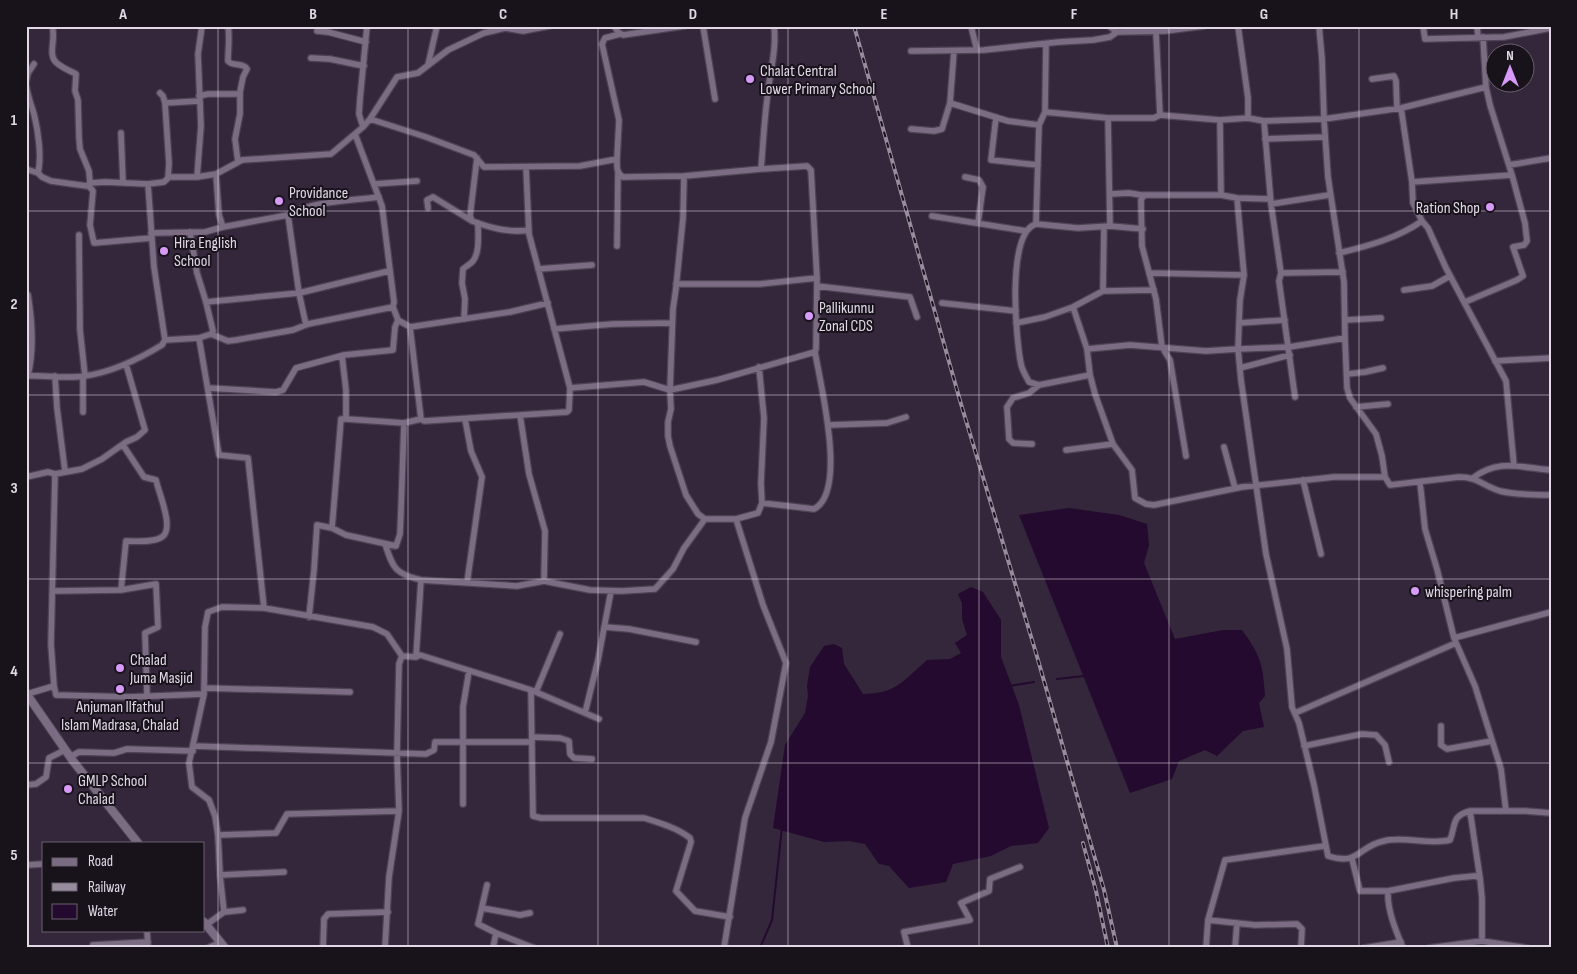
<svg xmlns="http://www.w3.org/2000/svg" width="1577" height="974" viewBox="0 0 1577 974" font-family="'Sofia Sans Condensed',sans-serif">
  <style>
    .water { fill: #230a2e }
    .lines { fill: none; stroke-linecap: round; stroke-linejoin: round }
    .stream { stroke: #230a2e; stroke-width: 2 }
    .street-casing { stroke: #4e4355; stroke-width: 8 }
    .secondary-casing { stroke: #4e4355; stroke-width: 10 }
    .street { stroke: #7b6c83; stroke-width: 5.5 }
    .secondary { stroke: #7b6c83; stroke-width: 8 }
    .rail-casing { stroke: #978c9d; stroke-width: 4 }
    .rail { stroke: #18121b; stroke-width: 2; stroke-dasharray: 5.5; stroke-linecap: butt }
    .grid { fill: none; stroke: #e1d8e6; stroke-width: 1; stroke-opacity: 0.55 }
    .poi-dot { fill: #d89af8; stroke: #18121b; stroke-width: 2 }
    .labels { text-anchor: middle; stroke-width: 4; stroke-linejoin: round; paint-order: stroke }
    .poi-label { font-size: 16px; fill: #e1d8e6; stroke: #18121b; text-anchor: start }
    .neatline { fill: none; stroke: #e1d8e6; stroke-width: 2 }
    .grid-label { font-size: 16px; text-anchor: middle; font-weight: bold; fill: #e1d8e6 }
  </style>
  <rect width="100%" height="100%" fill="#34263b"/>
  <path class="water" d="M 1069,508 L 1119,515 L 1147,524 L 1149,545 L 1144,563 L 1175,639 L 1223,630 L 1242,630 C 1261,656 1263,665 1265,696 L 1259,703 L 1264,727 L 1243,731 L 1217,756 L 1205,750 L 1179,761 L 1172,779 L 1130,793 L 1019,515 Z
    M 971,587 L 983,592 L 1001,620 L 1001,657 L 1019,705 L 1049,828 L 1038,843 L 1011,846 L 991,856 L 953,864 L 946,882 L 909,888 L 889,866 L 879,864 L 865,844 L 849,841 L 824,842 L 773,828 L 785,745 L 805,713 L 808,696 L 807,686 L 810,667 L 824,646 L 834,644 L 842,648 L 844,664 L 863,694 C 896,694 904,680 927,660 L 950,659 L 961,653 L 955,643 L 967,635 L 962,619 L 962,603 L 958,594 Z"/>
  <g class="lines">
    <path class="stream" d="M 1057,679 L 1084,676
      M 1009,686 L 1034,682
      M 760,948 L 772,920 L 782,827"/>
    <defs>
      <path id="street" d="M 52,26 C 57,38 46,56 58,64 C 63,68 70,71 76,74 L 75,91 L 78,100 L 79,137 L 80,149 L 89,171 L 90,183
        M 228,26 C 230,37 228,50 228,61 C 233,67 243,62 247,69 L 243,77 L 240,92 L 240,114 L 235,139 L 238,162
        M 614,26 L 618,32 L 623,35 L 684,26
        M 703,26 L 715,99
        M 971,26 L 977,50
        M 1109,26 L 1117,32
        M 1238,26 L 1248,98 L 1248,118
        M 1319,26 L 1322,59 L 1324,119 L 1328,177 L 1344,282 L 1345,338 L 1289,347 L 1238,349 L 1206,351 L 1130,345 L 1087,349 L 1090,375 L 1095,394 L 1113,444 L 1132,470 L 1135,498 L 1146,504 L 1154,505 L 1242,487 L 1334,477 L 1385,477 L 1390,485 L 1459,477 C 1478,477 1483,486 1500,491 C 1516,495 1534,495 1551,495
        M 1423,26 L 1425,39 L 1504,37 L 1551,28
        M 1477,26 L 1478,37
        M 317,31 L 328,32 L 366,42
        M 1156,32 L 1160,115
        M 911,51 L 984,50 L 1059,42 L 1093,40 L 1110,37 L 1117,32 L 1165,31 L 1204,26
        M 954,51 L 950,103 L 1008,121 L 1039,125 L 1045,112 L 1046,44
        M 311,58 L 330,59 L 364,66
        M 428,65 L 437,26
        M 1372,79 L 1394,76 L 1396,81 L 1397,108
        M 26,82 L 28,73 L 34,64
        M 26,84 C 27,94 31,104 34,114 C 38,130 42,157 38,173
        M 160,93 L 163,96 L 165,103 L 169,163 L 168,178
        M 199,96 L 208,94 L 240,94
        M 165,103 L 199,101
        M 1401,108 L 1412,182 L 1512,175 L 1490,105 L 1486,87
        M 1045,112 L 1108,118 L 1154,118 L 1160,115 L 1220,120 L 1248,118 L 1264,121 L 1324,119 L 1401,108 L 1486,87 L 1483,37
        M 996,117 L 991,160 L 1038,165
        M 1108,118 L 1110,226
        M 370,119 L 397,77 L 418,73 L 448,50 L 484,33 L 505,28 L 523,31 L 549,26
        M 1220,120 L 1221,195
        M 1264,121 L 1271,204 L 1281,273 L 1279,281 L 1295,397
        M 363,127 L 359,114 L 360,99 L 367,26
        M 911,129 L 934,131 L 942,129 L 950,103
        M 121,133 L 123,182
        M 355,134 L 382,206 L 394,302 L 393,307 L 398,320 L 410,327 L 510,312 L 548,303
        M 1265,139 L 1325,137
        M 477,158 L 470,216 L 472,221 C 491,228 509,233 529,230
        M 617,159 C 617,166 616,173 623,177 L 684,176 L 761,169
        M 1509,165 L 1551,158
        M 26,169 L 38,173 L 42,177 L 51,181 L 87,186 L 90,183 L 105,182 L 148,184 L 164,182 L 169,177 L 197,177 L 216,174
        M 197,177 L 201,126 L 198,54 L 202,26
        M 965,177 L 979,180 L 983,187 L 978,223
        M 1412,182 L 1413,203 L 1422,221
        M 374,184 L 417,181
        M 88,185 L 93,191 L 90,225 L 94,243 L 151,238
        M 1110,194 L 1129,193 L 1141,195
        M 1237,198 L 1244,275
        M 1271,204 L 1329,195
        M 428,208 L 427,200 L 433,197 L 472,221
        M 288,215 C 307,202 354,200 379,197
        M 932,216 L 1026,231
        M 1036,224 L 1039,125
        M 223,227 L 288,215 L 299,293 L 389,271
        M 190,232 L 197,273 L 206,302
        M 151,233 L 205,232 L 223,227 L 219,215 L 216,174 L 242,160 L 331,154 L 363,127 L 370,119 L 426,137 L 474,155 L 484,167 L 580,166 L 617,159 L 619,120 L 602,44 L 605,38 L 620,34
        M 79,235 L 80,330 L 85,376
        M 617,246 L 618,173
        M 1339,253 C 1368,246 1398,238 1422,221 L 1428,228 L 1446,268 L 1506,381 L 1514,466
        M 538,269 L 592,265
        M 1149,273 L 1244,275 L 1240,300 L 1238,349 L 1241,380 L 1266,554 L 1287,649 L 1292,707 L 1299,723 L 1314,785 L 1328,856 C 1360,866 1358,846 1384,841 C 1404,836 1429,845 1450,840 C 1456,825 1451,816 1470,811 L 1525,811 L 1551,813
        M 1281,273 L 1343,272
        M 676,284 L 760,284 L 817,278
        M 817,286 L 910,297 L 917,317
        M 1404,290 L 1432,286 L 1450,276
        M 1103,291 L 1104,227
        M 28,295 C 32,320 34,351 28,375
        M 1465,302 L 1517,280 L 1523,276 L 1513,247 L 1524,245 L 1527,241 L 1525,223 L 1512,175
        M 942,303 L 1016,311
        M 1073,307 L 1087,349
        M 464,319 L 465,299 L 462,283 L 463,269 C 466,266 471,264 473,261 C 480,252 478,234 478,223
        M 1346,320 L 1381,318
        M 1016,323 L 1045,317 L 1073,307 L 1103,291 L 1154,290
        M 1239,323 L 1285,320
        M 410,327 L 421,419
        M 554,329 L 613,324 L 672,323
        M 211,334 L 228,341 L 236,340 L 293,330 L 308,324 L 393,307
        M 1345,338 L 1347,388 L 1350,398 L 1376,434 L 1382,456 L 1385,477
        M 165,340 L 199,338
        M 1495,361 L 1551,358
        M 1240,368 L 1290,355
        M 1348,374 L 1365,372 L 1383,368
        M 1090,375 L 1039,385 L 1029,382 C 1026,376 1022,370 1021,364 C 1016,339 1006,233 1036,224 L 1078,228 L 1110,226 L 1143,229
        M 26,376 C 46,375 66,379 85,376 C 112,372 139,359 162,345 L 165,340 L 154,267 L 148,184
        M 55,376 L 57,408 L 65,471
        M 83,376 L 83,412
        M 208,388 L 276,392 L 283,390 L 296,368 L 344,355 L 393,350 L 395,327 L 398,320
        M 570,388 L 644,382 L 670,390 L 673,309 L 676,288 L 683,218 L 684,176
        M 1356,407 L 1388,404
        M 520,415 L 529,474 L 545,531 L 544,581
        M 346,419 L 404,423 L 421,419 L 424,421 L 567,412 L 569,410 L 570,388 L 529,234 L 526,167
        M 465,419 L 471,451 L 482,477 L 467,583
        M 829,425 L 887,423 L 906,417
        M 1032,444 L 1013,443 L 1009,439 L 1007,407 L 1013,398 L 1029,393 L 1039,385
        M 1224,447 L 1235,488
        M 1066,450 L 1113,444
        M 1186,456 L 1170,360 L 1162,347 L 1156,299 L 1142,246 L 1141,200 L 1144,195 L 1141,195 L 1221,195 L 1237,198 L 1270,199
        M 26,477 L 48,472 L 55,474
        M 1473,478 C 1499,458 1521,468 1551,470
        M 1303,480 L 1321,554
        M 1420,482 L 1425,529 L 1437,569 L 1454,638 L 1475,686 L 1501,769 L 1506,811
        M 762,503 L 814,509 C 848,492 820,383 815,352
        M 736,519 L 758,513 L 762,503 L 761,483 L 764,418 L 759,367
        M 332,528 L 341,419 L 346,419 L 346,390 L 342,356
        M 385,544 C 393,568 395,574 421,580
        M 121,590 L 126,541 C 136,541 153,543 162,537 C 175,529 158,491 156,480 L 144,477 L 123,445
        M 53,591 L 121,590 L 156,584 L 158,627 L 145,633 L 147,695
        M 264,608 L 248,458 L 219,455 L 199,338 L 211,334 L 213,331 L 206,302 L 299,293 L 306,325
        M 309,617 L 314,570 L 317,525 L 332,528 L 346,535 L 396,546 L 400,534 L 401,511 L 404,423
        M 605,627 L 629,629 L 696,642
        M 1454,638 L 1551,612
        M 402,656 L 416,657 L 421,580 L 517,586 L 544,581 L 590,590 L 622,591 L 655,589 L 673,569 L 684,548 L 705,519
        M 416,657 L 420,655 L 531,690 L 533,816 L 541,818 L 644,818 C 660,823 677,828 690,838 L 691,842 L 676,891 L 695,911 L 730,917
        M 54,686 L 51,644 L 55,474 L 82,469 L 102,459 L 126,442 L 137,437 L 145,430 L 126,364
        M 204,688 L 350,692
        M 531,690 L 599,719
        M 536,692 L 560,634
        M 27,694 L 54,686 L 56,695 L 129,697 L 204,694
        M 585,713 L 598,660 L 611,591
        M 1295,713 L 1456,643
        M 1441,726 L 1441,745 L 1447,749 L 1492,741
        M 532,737 L 560,738 L 569,741 L 570,754 L 574,758 L 592,759
        M 194,746 L 426,754 L 434,750 L 435,742 L 532,742
        M 1304,746 L 1362,734 L 1376,735 L 1385,745 L 1389,762
        M 70,757 L 79,752 L 114,753 L 127,749 L 193,751
        M 26,785 L 36,784 L 46,777 L 49,758 L 65,750
        M 463,804 L 463,707 L 469,671
        M 1470,811 L 1480,878
        M 218,835 L 276,833 L 287,814 L 399,811
        M 1352,859 L 1360,891 L 1388,891 C 1387,910 1396,931 1403,948
        M 26,865 L 44,864
        M 220,875 L 284,872
        M 487,885 L 478,924 L 496,933 L 493,948
        M 1388,891 L 1454,878 L 1475,876 L 1480,878 L 1482,898 L 1482,941
        M 482,908 L 520,915 L 530,913
        M 243,910 L 224,912 L 220,875 L 218,835 L 215,816 L 209,800 L 192,787 L 189,763 L 204,694 L 205,627 L 208,612 L 222,607 L 264,608 L 373,627 L 387,634 L 402,656
        M 1208,920 L 1255,925 L 1297,924 L 1302,929 L 1301,948
        M 206,925 L 224,912
        M 147,930 L 148,948
        M 496,933 L 534,948
        M 93,945 L 148,942
        M 208,948 L 221,942
        M 323,948 L 324,919 L 328,914 L 388,912
        M 385,948 L 389,877 L 399,811 L 397,754 L 399,664 L 402,656
        M 724,948 L 745,818 L 771,742 L 786,663 L 763,605 L 736,519 L 705,519 L 698,514 L 686,495 L 670,446 L 668,436 L 668,422 L 671,409 L 670,390 L 717,380 L 815,352 L 816,349 L 817,278 L 811,170 L 807,166 L 761,169 C 763,146 764,123 767,100 C 769,75 777,51 774,26
        M 908,948 L 904,932 L 970,920 L 961,903 L 989,891 L 990,879 L 1020,867
        M 1206,948 L 1208,920 L 1225,860 L 1324,846
        M 1235,948 L 1237,923
        M 1364,948 L 1401,942
        M 1429,948 L 1482,941 L 1527,948"/>
      <path id="secondary" d="M 26,693 L 73,761 L 138,843
        M 204,922 L 225,948"/>
    </defs>
    <use href="#street" class="street-casing"/>
    <use href="#secondary" class="secondary-casing"/>
    <use href="#street" class="street"/>
    <use href="#secondary" class="secondary"/>
    <defs>
      <path id="rail" d="M 854,26 L 961,404 L 1036,653 L 1104,890 L 1117,948
        M 1083,843 L 1096,891 L 1108,948"/>
    </defs>
    <use href="#rail" class="rail-casing"/>
    <use href="#rail" class="rail"/>
  </g>
  <path class="grid" d="M 218,26 L 218,948M 408,26 L 408,948M 598,26 L 598,948M 788,26 L 788,948M 979,26 L 979,948M 1169,26 L 1169,948M 1359,26 L 1359,948M 26,211 L 1551,211M 26,395 L 1551,395M 26,579 L 1551,579M 26,763 L 1551,763"/>
  <g class="poi-dot">
    <circle cx="750" cy="79" r="5"/>
    <circle cx="279" cy="201" r="5"/>
    <circle cx="1490" cy="207" r="5"/>
    <circle cx="164" cy="251" r="5"/>
    <circle cx="809" cy="316" r="5"/>
    <circle cx="1415" cy="591" r="5"/>
    <circle cx="120" cy="668" r="5"/>
    <circle cx="120" cy="689" r="5"/>
    <circle cx="68" cy="789" r="5"/>
  </g>
  <g class="labels">
    <g class="poi-label">
      <text x="760" y="76">Chalat Central<tspan x="760" dy="18">Lower Primary School</tspan></text>
      <text x="289" y="198">Providance<tspan x="289" dy="18">School</tspan></text>
      <text x="1480" y="213" text-anchor="end">Ration Shop</text>
      <text x="174" y="248">Hira English<tspan x="174" dy="18">School</tspan></text>
      <text x="819" y="313">Pallikunnu<tspan x="819" dy="18">Zonal CDS</tspan></text>
      <text x="1425" y="597">whispering palm</text>
      <text x="130" y="665">Chalad<tspan x="130" dy="18">Juma Masjid</tspan></text>
      <text x="120" y="712" text-anchor="middle">Anjuman Ilfathul<tspan x="120" dy="18">Islam Madrasa, Chalad</tspan></text>
      <text x="78" y="786">GMLP School<tspan x="78" dy="18">Chalad</tspan></text>
    </g>
  </g>
  <rect width="1577" height="974" fill="none" stroke="#18121b" stroke-width="55"/>
  <rect x="42" y="842" width="162" height="90" fill="#18121b" stroke="#68616c"/>
  <rect x="52" y="858" width="25" height="8" fill="#7b6c83" stroke="#68616c"/>
  <text x="88" y="866" font-size="15" fill="#e1d8e6">Road</text>
  <rect x="52" y="883" width="25" height="8" fill="#978c9d" stroke="#68616c"/>
  <text x="88" y="892" font-size="15" fill="#e1d8e6">Railway</text>
  <rect x="52" y="904" width="25" height="15" fill="#230a2e" stroke="#68616c"/>
  <text x="88" y="916" font-size="15" fill="#e1d8e6">Water</text>
  <g transform="translate(1510 68)"><circle r="24" fill="#18121b" stroke="#68616c"/>
  <path d="M0-4L9 19L0 12L-9 19Z" fill="#d89af8"/>
  <text y="-8" font-size="14" font-weight="bold" text-anchor="middle" fill="#e1d8e6">N</text>
  </g>
  <rect x="28" y="28" width="1522" height="918" class="neatline"/>
  <g class="grid-label">
    <text x="123" y="19">A</text>
    <text x="313" y="19">B</text>
    <text x="503" y="19">C</text>
    <text x="693" y="19">D</text>
    <text x="884" y="19">E</text>
    <text x="1074" y="19">F</text>
    <text x="1264" y="19">G</text>
    <text x="1454" y="19">H</text>
    <text x="14" y="125">1</text>
    <text x="14" y="309">2</text>
    <text x="14" y="493">3</text>
    <text x="14" y="676">4</text>
    <text x="14" y="860">5</text>
  </g>
</svg>
